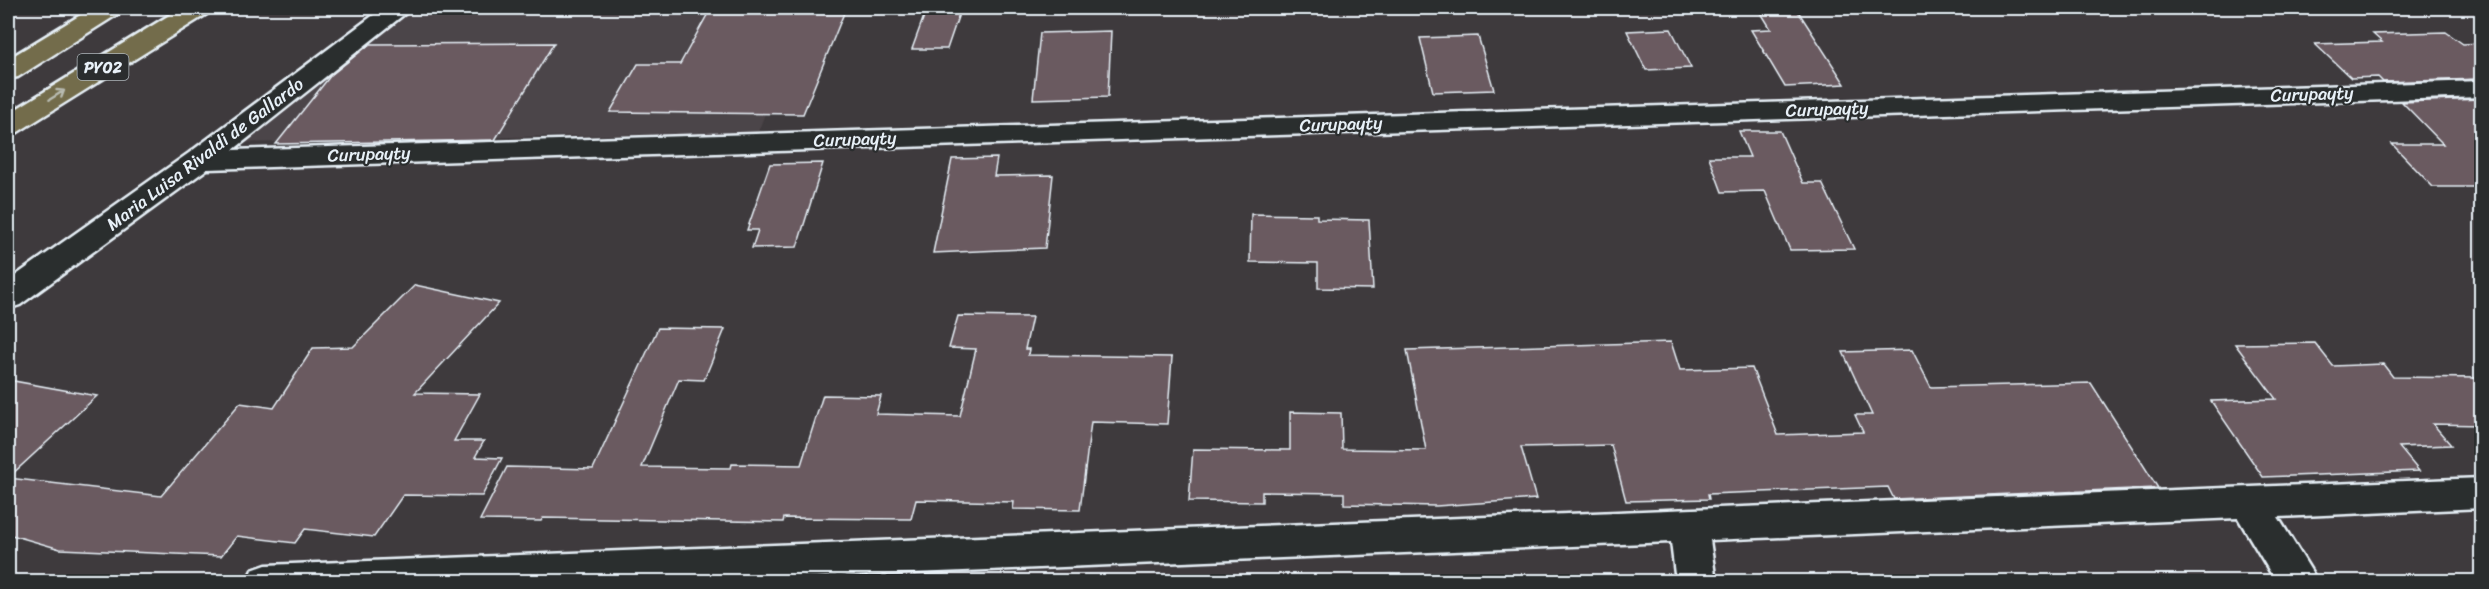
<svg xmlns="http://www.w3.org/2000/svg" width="2489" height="589" viewBox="0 0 2489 589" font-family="Sriracha,sans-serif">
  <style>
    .built { fill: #4c4448 }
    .building { fill: #6b5a61; stroke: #e8f1f8; stroke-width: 1.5 }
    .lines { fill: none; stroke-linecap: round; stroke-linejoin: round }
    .street-casing { stroke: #e8f1f8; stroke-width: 5 }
    .highway-casing { stroke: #e8f1f8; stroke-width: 5 }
    .street { fill: #2a2d2e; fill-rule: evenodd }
    .highway { fill: #736c4b; fill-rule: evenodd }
    .oneway { stroke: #b9bcb3 }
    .labels { text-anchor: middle; stroke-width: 4.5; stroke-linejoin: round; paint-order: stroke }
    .shield { fill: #2a2d2e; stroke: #afb6bb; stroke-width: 1.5 }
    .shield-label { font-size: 16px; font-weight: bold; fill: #e8f1f8 }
    .street-label { font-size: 18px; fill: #e8f1f8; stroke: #2a2d2e }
  </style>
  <rect width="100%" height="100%" fill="#3e3a3d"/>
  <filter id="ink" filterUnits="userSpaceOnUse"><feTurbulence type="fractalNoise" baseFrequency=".0167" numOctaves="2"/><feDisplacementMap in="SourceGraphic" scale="12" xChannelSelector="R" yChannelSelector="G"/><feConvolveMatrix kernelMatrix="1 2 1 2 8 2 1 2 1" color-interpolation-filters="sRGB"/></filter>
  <g filter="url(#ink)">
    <path class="built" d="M 414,8 L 805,8 L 758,132 L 229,143 Z"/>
    <path class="building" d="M 711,8 L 846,8 L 803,114 L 610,112 L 638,64 L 680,64 Z
      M 927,8 L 961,8 L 947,49 L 912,49 Z
      M 1758,8 L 1796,8 L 1845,84 L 1785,87 L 1751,30 L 1771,29 Z
      M 1671,29 L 1691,68 L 1646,70 L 1627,31 Z
      M 1111,31 L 1108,97 L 1033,99 L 1040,33 Z
      M 2446,32 L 2463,44 L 2481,43 L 2481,79 L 2383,82 L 2378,77 L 2351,78 L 2315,44 L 2382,42 L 2373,34 Z
      M 1478,36 L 1494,90 L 1433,92 L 1420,38 Z
      M 554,43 L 495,140 L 276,144 L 331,75 L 370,44 Z
      M 2481,99 L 2481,187 L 2433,187 L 2392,144 L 2443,144 L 2402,102 Z
      M 1739,131 L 1780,131 L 1803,183 L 1822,183 L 1854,249 L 1790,250 L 1765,191 L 1722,192 L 1709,157 L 1750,157 Z
      M 997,158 L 994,176 L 1053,175 L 1045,248 L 933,253 L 952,159 Z
      M 823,163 L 797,247 L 752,248 L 758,230 L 747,230 L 770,164 Z
      M 1251,214 L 1317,215 L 1317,219 L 1369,220 L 1373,289 L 1318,288 L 1318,263 L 1250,262 Z
      M 415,285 L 499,303 L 415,393 L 480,394 L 454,441 L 484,441 L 475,457 L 502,458 L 482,496 L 403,495 L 374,537 L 305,529 L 295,543 L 237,536 L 221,556 L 60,549 L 8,534 L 8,380 L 97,396 L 8,478 L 161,496 L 240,403 L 274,408 L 313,348 L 353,347 Z
      M 958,316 L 1032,317 L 1025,349 L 1029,349 L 1028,355 L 1172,357 L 1167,424 L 1091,422 L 1080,510 L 1013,509 L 1014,502 L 916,500 L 911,519 L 784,518 L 783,522 L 543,518 L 541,521 L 480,520 L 507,467 L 593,469 L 658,328 L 725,329 L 704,380 L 679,379 L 642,467 L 731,468 L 732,464 L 801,465 L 823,395 L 881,396 L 876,414 L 960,416 L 976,349 L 949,348 Z
      M 1671,342 L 1680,370 L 1752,368 L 1778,435 L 1863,432 L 1855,415 L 1872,415 L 1843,352 L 1912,350 L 1931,387 L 2091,383 L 2158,488 L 1894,499 L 1888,487 L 1708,494 L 1709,499 L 1626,501 L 1611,445 L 1521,447 L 1536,499 L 1436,506 L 1344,504 L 1344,493 L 1262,492 L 1262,502 L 1189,501 L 1193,449 L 1290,450 L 1290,412 L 1341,413 L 1342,449 L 1426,450 L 1407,350 Z
      M 2315,343 L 2333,366 L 2383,364 L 2393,377 L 2481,378 L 2481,425 L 2433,424 L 2451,445 L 2399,447 L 2419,471 L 2263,477 L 2211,401 L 2276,399 L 2235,344 Z"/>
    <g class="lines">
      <defs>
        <path id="street" d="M 383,8 L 412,8 L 233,150 L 2482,81 L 2482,97 L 207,169 L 20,305 L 8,309 L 8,281 L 189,153 Z
          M 2482,478 L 2482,508 L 2278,517 L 2318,582 L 2276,582 L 2238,518 L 1710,540 L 1716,582 L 1676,582 L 1671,542 L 697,582 L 246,582 L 252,570 L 266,565 Z"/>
        <path id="highway" d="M 92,8 L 122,8 L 118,14 L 18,77 L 8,79 L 8,59 Z
          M 181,8 L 211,8 L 207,14 L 18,132 L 8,135 L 8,114 Z"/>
      </defs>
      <use href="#street" class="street-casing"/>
      <use href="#highway" class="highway-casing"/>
      <use href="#street" class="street"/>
      <use href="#highway" class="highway"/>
    </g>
    <defs><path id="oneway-shaft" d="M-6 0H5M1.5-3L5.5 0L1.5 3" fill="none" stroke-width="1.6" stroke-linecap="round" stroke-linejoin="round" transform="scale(1.5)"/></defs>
    <use class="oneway" href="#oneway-shaft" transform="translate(57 95) rotate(-32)"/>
  </g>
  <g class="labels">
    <rect class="shield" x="77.5" y="54" width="51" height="26" rx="4.5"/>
    <g class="shield-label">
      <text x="103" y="73">PY02</text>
    </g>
    <g class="street-label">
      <text transform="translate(2312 94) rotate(-2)" y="6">Curupayty</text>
      <text transform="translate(1827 109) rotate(-2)" y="6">Curupayty</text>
      <text transform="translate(1341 124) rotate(-2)" y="6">Curupayty</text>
      <text transform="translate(855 139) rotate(-2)" y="6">Curupayty</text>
      <text transform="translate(205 154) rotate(-37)" y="6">Maria Luisa Rivaldi de Gallardo</text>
      <text transform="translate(369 154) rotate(-2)" y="6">Curupayty</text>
    </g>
  </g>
  <rect width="2489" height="589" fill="none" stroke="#2a2d2e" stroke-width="30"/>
  <rect x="15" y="15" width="2459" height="559" fill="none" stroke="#e8f1f8" stroke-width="2" filter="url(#ink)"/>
</svg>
